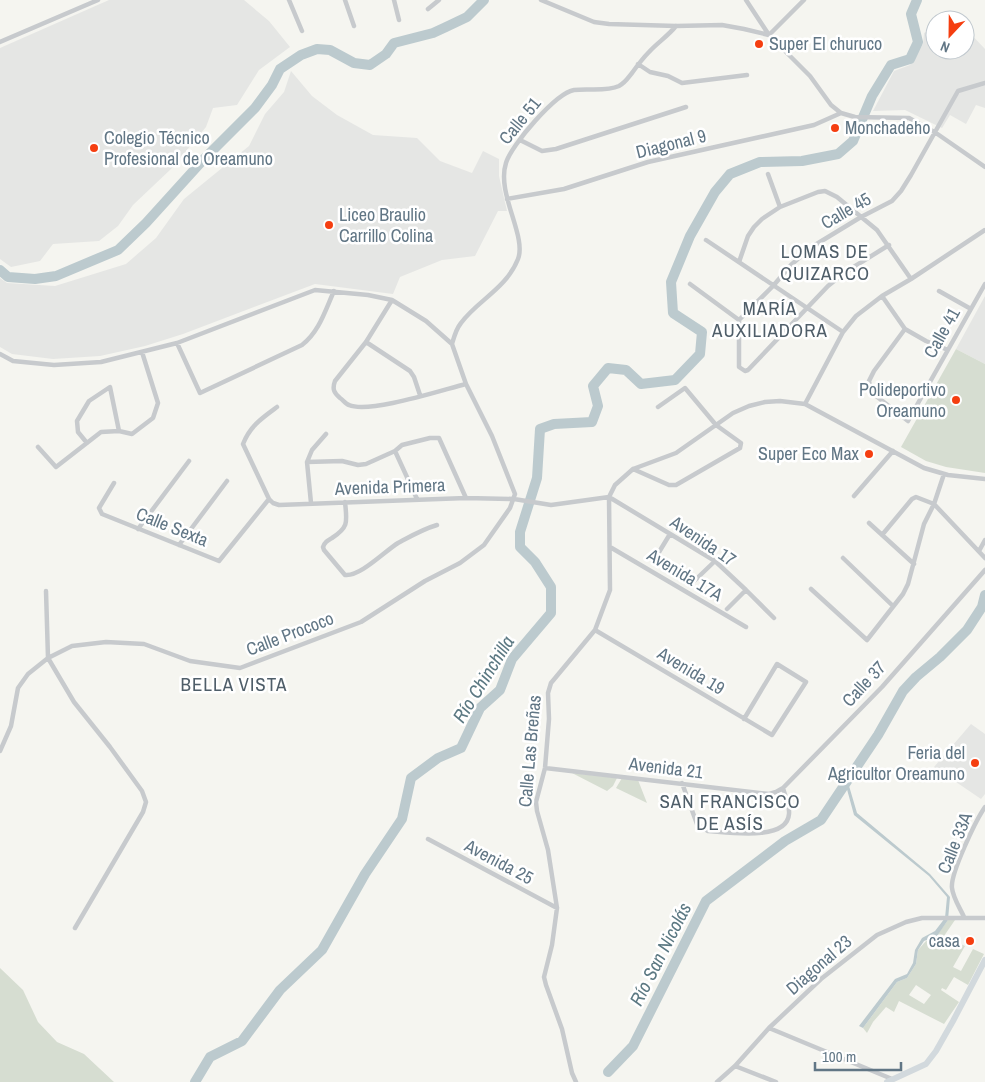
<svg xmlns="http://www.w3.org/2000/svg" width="985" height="1082" viewBox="0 0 985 1082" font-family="'Archivo Narrow',sans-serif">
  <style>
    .built { fill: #e5e6e4 }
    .green { fill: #d6ddd1; fill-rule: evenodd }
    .water { fill: #bccace }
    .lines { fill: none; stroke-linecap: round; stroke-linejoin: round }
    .river { stroke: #bccace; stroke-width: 10 }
    .minor { stroke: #c7cacd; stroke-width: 4.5 }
    .secondary { stroke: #d2d9dd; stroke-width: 6 }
    .poi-dot { fill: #f53e10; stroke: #fff; stroke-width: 2 }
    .labels { text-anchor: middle; stroke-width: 5; stroke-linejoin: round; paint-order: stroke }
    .poi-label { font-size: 18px; fill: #617685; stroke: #fff; text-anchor: start }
    .street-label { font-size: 18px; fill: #617685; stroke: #fff }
    .neighbourhood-label { font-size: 19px; letter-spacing: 1px; fill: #4f5e69; stroke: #fff }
    .water-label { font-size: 19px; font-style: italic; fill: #5c7983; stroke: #fff }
  </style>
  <rect width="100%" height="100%" fill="#f5f5f0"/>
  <path class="built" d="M 109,0 L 244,0 L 269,21 L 290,47 L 259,70 L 237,105 L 213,108 L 206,127 L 171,169 L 133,205 L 118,226 L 99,241 L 53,244 L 40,261 L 11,267 L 0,259 L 0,48 Z
    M 935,27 L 935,50 L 965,50 L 965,28 L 985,49 L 985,108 L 976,105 L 966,124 L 950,115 L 942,128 L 905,110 L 873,111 L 894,71 L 910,65 L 923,44 L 924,33 Z
    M 291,71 L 312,96 L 337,115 L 373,135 L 417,138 L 440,161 L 472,173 L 483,151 L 499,159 L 499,176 L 507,211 L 498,211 L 475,256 L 442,260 L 400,277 L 393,294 L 315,284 L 183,334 L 145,346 L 100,356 L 53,359 L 12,354 L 0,347 L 0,278 L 7,283 L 55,286 L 126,264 L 156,238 L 184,199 L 249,146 L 265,114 L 284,92 Z
    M 985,296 L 985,364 L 956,349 Z
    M 971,724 L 985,734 L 985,794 L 981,799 L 934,767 Z"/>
  <path class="green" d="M 956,349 L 985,364 L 985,473 L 946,467 L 926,461 L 901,447 Z
    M 572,773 L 617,778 L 613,786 L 607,791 Z
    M 622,778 L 638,780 L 647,803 L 616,788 Z
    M 948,920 L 955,920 L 944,936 L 965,946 L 953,967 L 961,971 L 973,949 L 984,954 L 968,985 L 954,977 L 946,990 L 942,988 L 941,990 L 959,1002 L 944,1024 L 899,1001 L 894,1012 L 886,1007 L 873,1022 L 867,1033 L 863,1028 L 897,982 L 907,978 L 916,964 L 918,950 L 926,941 L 937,935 ZM 916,985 L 931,995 L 924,1004 L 909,995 Z
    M 0,968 L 23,990 L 38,1022 L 57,1042 L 84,1054 L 114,1082 L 0,1082 Z"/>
  <path class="water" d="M 847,779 L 857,813 L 930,874 L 950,897 L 948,920 L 937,936 L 924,941 L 918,950 L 916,964 L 907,978 L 897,982 L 863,1028 L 859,1026 L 895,979 L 907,974 L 913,963 L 915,950 L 922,938 L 935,931 L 945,918 L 947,897 L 929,876 L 854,815 L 845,782 Z"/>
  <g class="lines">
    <path class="river" d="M 0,270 L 8,277 L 35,279 L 56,276 L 118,250 L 146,223 L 204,159 L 255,108 L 272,85 L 280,69 L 301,55 L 317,49 L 330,50 L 354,63 L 370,65 L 386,54 L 394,43 L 433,33 L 446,27 L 467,17 L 484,0
      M 608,1072 L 633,1046 L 706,901 L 785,841 L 821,820 L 878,735 L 903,691 L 916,677 L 940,657 L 967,630 L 982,607 L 985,595
      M 195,1082 L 210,1057 L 242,1041 L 280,990 L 322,950 L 365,874 L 402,819 L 411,778 L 438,758 L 461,748 L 480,708 L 500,690 L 512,659 L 551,613 L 551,587 L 535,562 L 520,547 L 520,532 L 537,478 L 540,429 L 554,424 L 592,422 L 598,406 L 593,386 L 608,368 L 626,370 L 641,384 L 675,380 L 700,354 L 702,332 L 673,313 L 671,282 L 690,236 L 715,192 L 730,174 L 760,162 L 802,161 L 838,154 L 853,141 L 872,96 L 891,65 L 910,59 L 918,42 L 911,14 L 917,0"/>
    <path class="minor" d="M 289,0 L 302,31
      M 345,0 L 354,26
      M 394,0 L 399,20
      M 541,0 L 594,22 L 609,24 L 676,26 L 722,25 L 744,29 L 769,35 L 810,76 L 831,105 L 841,113 L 855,117 L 909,118 L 936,133 L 985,167
      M 746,0 L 769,35
      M 428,9 L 439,0
      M 769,35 L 804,0
      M 0,42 L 98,0
      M 638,64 L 650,72 L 668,76 L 682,83 L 747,75
      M 520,140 L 542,151 L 556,149 L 686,107
      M 768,174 L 780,207
      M 507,199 L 564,189 L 648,162 L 814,125 L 841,113
      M 706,240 L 843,332
      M 889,245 L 844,273 L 828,286 L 748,370 L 745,371 L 739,367 L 739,320 L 773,286 L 791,265 L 810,248 L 861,217 L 892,201 L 901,191 L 911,175 L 958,91 L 985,83
      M 739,262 L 748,236 L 754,227 L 762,219 L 780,207 L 818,192 L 825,191 L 837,197 L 877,230 L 911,279
      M 690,284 L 739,320
      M 939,291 L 971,309
      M 882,296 L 905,329 L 926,341 L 948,350
      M 392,300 L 366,342 L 335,381 C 332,389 334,393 340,398 C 343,400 346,404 349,405 C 369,414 442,390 466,384
      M 905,329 L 874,371 L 869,381 L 871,392 L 908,421 L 985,284
      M 366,342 L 410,371 L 414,377 L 420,395
      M 177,343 L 200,393 L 302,345 C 319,332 325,311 334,291
      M 452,344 C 454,337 456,329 461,323 C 478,300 506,289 518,259 C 527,236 496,193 506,163 C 511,145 556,93 574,90 C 588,88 606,92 619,86 C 625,83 628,78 632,73 C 637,66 643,58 649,52 C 657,43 668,36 676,26
      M 0,354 L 13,361 L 54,365 L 101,362 L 177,343 L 315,290 L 368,295 L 392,300 L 426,321 L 452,344 L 466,384 L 492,436 L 515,494 L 510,508 L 484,545 L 460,563 L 425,581 L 361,622 L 240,668 L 190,661 L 144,644 L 106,642 L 72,646 L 48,658 L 28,674 L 18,688 L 11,726 L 0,751
      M 805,404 L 843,332 L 856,316 L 882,296 L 911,279 L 985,230
      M 277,407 C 262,418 250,426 243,444 L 269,499 L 273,503 L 279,505 L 466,498 L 514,499 L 551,505 L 609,497
      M 87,443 L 78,432 L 77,421 L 89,401 L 110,387 L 119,431
      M 38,447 L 56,467 L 101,432 L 119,431 L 132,434 L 153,418 L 158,403 L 142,352
      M 395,451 L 417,499
      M 307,462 L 342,461 L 358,465 L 366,464 L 395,451 L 402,445 L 430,438 L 439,438 L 466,498
      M 633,469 L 669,485 L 676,485 L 740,448 L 741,443 L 716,425 L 685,388 L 658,407
      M 114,483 L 99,508 L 102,514 L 219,561 L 269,499
      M 854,496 L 893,451
      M 609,497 L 715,561 L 746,590 L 774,618
      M 345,502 C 347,522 349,527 332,538 C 327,541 325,542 323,547 L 324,550 L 345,575 C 360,577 385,551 398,543 C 411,536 423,529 437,525
      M 311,503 L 307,462 L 312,450 L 326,434
      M 869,523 L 914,564
      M 138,529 L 189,461
      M 882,535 L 912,499 L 916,497 L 934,504 L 985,558
      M 179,545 L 227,481
      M 610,547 L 746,627
      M 979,551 L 985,540
      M 843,558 L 893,606
      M 653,562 L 670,534
      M 690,585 L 715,561
      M 811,589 L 867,640 L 903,594 L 908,584 L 924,524 L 934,504 L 944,474
      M 46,591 L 48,658 L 74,702 L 110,747 L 142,791 L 146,802 L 143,812 L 75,928
      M 727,609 L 746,590
      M 595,630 C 654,665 713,700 772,735 L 806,682 L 777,664 L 744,719
      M 545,768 L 769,794 L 776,792 L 783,788 L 882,687 L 985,570
      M 682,783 L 697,824 L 708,831 C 726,832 787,842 789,814 C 790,806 785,796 783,788
      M 428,839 L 557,908
      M 964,917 C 960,908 953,898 952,888 C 950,874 976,820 985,807
      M 769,1028 L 892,1079
      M 735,1066 L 776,1082
      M 576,1082 L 572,1073 L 562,1029 L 546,985 L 544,977 L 552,945 L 557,908 L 548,850 L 537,811 L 536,802 L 545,768 L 549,719 L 548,693 L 551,683 L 595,630 L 610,590 L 609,497 L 615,485 L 633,469 L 676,453 L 733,413 L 749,406 L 765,402 L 780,401 L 805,404 L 924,468 L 948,475 L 985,479
      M 717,1082 L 735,1066 L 769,1028 L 821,979 L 877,935 L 906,922 L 922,918 L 985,918"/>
    <path class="secondary" d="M 887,1082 L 926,1064 L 936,1051 L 953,1021 L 985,960"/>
  </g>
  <g class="poi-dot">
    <circle cx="759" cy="44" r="5"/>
    <circle cx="835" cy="128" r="5"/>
    <circle cx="94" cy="148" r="5"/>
    <circle cx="329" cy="225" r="5"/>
    <circle cx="956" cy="400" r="5"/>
    <circle cx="869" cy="454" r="5"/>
    <circle cx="975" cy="763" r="5"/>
    <circle cx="970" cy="941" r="5"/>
  </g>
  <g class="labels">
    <g class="poi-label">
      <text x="769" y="50">Super El churuco</text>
      <text x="845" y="134">Monchadeho</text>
      <text x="104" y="144">Colegio Técnico<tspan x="104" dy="21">Profesional de Oreamuno</tspan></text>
      <text x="339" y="221">Liceo Braulio<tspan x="339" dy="21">Carrillo Colina</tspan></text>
      <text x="946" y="396" text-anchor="end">Polideportivo<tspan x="946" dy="21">Oreamuno</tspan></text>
      <text x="859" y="460" text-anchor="end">Super Eco Max</text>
      <text x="965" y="759" text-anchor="end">Feria del<tspan x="965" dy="21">Agricultor Oreamuno</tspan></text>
      <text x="960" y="947" text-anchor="end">casa</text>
    </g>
    <g class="street-label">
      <text transform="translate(520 121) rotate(-51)" y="6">Calle 51</text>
      <text transform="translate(671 144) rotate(-14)" y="6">Diagonal 9</text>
      <text transform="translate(846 211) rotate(-30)" y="6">Calle 45</text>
      <text transform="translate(942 333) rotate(-61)" y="6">Calle 41</text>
      <text transform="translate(390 487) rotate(-2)" y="6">Avenida Primera</text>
      <text transform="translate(172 527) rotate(22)" y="6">Calle Sexta</text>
      <text transform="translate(703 541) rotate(34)" y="6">Avenida 17</text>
      <text transform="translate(685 575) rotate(31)" y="6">Avenida 17A</text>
      <text transform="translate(290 634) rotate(-21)" y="6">Calle Prococo</text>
      <text transform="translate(691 671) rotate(31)" y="6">Avenida 19</text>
      <text transform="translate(864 684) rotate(-47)" y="6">Calle 37</text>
      <text transform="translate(530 751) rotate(-85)" y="6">Calle Las Breñas</text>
      <text transform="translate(666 768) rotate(7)" y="6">Avenida 21</text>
      <text transform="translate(955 843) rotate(-68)" y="6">Calle 33A</text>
      <text transform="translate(499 862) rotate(28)" y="6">Avenida 25</text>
      <text transform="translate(819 965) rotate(-41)" y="6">Diagonal 23</text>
    </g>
    <g class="neighbourhood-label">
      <text x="825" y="258">LOMAS DE<tspan x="825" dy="22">QUIZARCO</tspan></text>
      <text x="770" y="315">MARÍA<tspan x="770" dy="22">AUXILIADORA</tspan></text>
      <text x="234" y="691">BELLA VISTA</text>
      <text x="730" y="808">SAN FRANCISCO<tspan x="730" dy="22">DE ASÍS</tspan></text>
    </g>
    <g class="water-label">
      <text transform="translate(483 679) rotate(-58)" y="7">Río Chinchilla</text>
      <text transform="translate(660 954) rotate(-63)" y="7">Río San Nicolás</text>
    </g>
  </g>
  <g transform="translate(950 35) rotate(202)"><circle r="24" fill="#ffffff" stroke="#c0c8ce"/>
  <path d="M0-4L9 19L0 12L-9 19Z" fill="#f53e10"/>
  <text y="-8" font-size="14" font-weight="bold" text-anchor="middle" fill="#617685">N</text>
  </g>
  <path d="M815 1062v8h86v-8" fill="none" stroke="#617685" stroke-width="2.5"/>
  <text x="822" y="1062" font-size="15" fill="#617685" stroke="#ffffff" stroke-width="4" paint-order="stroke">100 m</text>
</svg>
